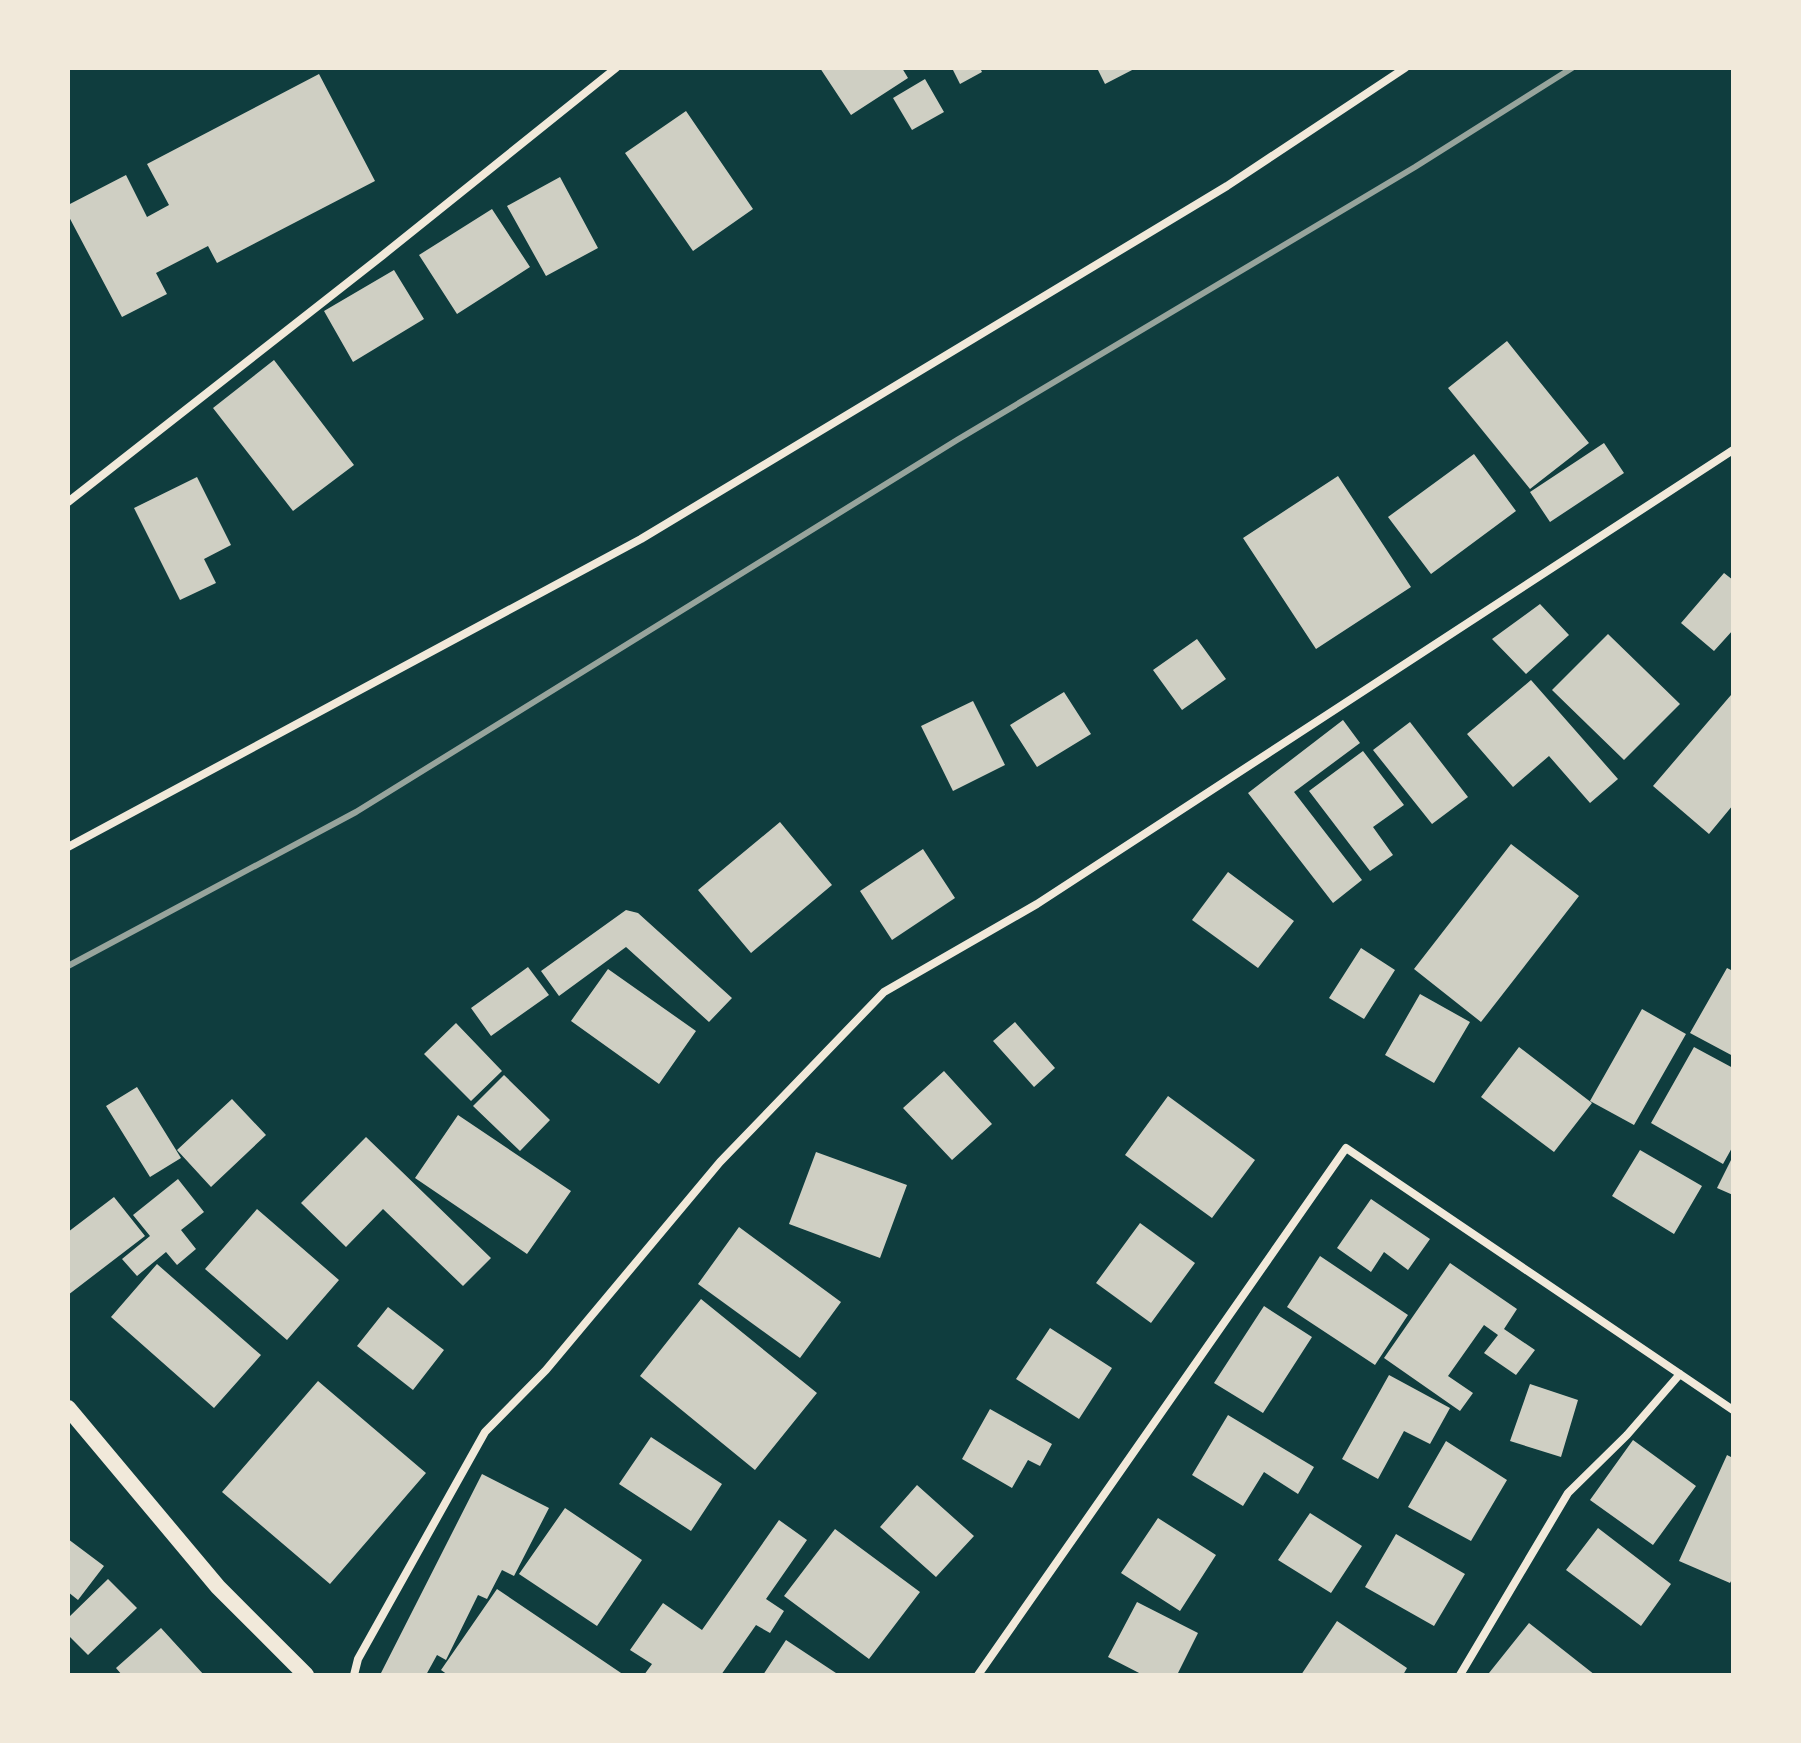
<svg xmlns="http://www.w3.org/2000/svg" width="1801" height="1743" viewBox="0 0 1801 1743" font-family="Barlow,sans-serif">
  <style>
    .building { fill: #cfcfc3 }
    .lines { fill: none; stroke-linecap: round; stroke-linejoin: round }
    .minor { stroke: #f1e9da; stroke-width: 8 }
    .secondary { stroke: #f1e9da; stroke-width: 16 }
    .rail { stroke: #97a49c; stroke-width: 6 }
  </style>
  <rect width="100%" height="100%" fill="#0f3d3e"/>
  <path class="building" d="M 820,68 L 902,68 L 908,78 L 851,115 Z
    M 952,68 L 980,68 L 982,72 L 960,84 Z
    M 1097,68 L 1136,68 L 1105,84 Z
    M 319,74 L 375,181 L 217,263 L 208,246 L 156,273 L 167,294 L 122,317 L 68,215 L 68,205 L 126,175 L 147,217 L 169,205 L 147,164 Z
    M 925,79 L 944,112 L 912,130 L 893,98 Z
    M 686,111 L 753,209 L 693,251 L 625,153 Z
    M 560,177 L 598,248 L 546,276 L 507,206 Z
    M 492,209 L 530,267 L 457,314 L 419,255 Z
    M 394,270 L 424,319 L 353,362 L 324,311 Z
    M 1507,341 L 1589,443 L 1530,489 L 1448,388 Z
    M 274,360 L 354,465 L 293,511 L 213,408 Z
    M 1604,443 L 1624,473 L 1550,522 L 1530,492 Z
    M 1474,454 L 1516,511 L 1431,574 L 1388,517 Z
    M 1338,476 L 1411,587 L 1316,649 L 1243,538 Z
    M 197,477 L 231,545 L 204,559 L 216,583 L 180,600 L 134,508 Z
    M 1724,573 L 1733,580 L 1733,630 L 1714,651 L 1681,623 Z
    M 1540,604 L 1569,635 L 1526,674 L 1492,639 Z
    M 1608,634 L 1680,704 L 1624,760 L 1552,690 Z
    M 1197,639 L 1226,679 L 1182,710 L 1153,670 Z
    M 1531,680 L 1618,779 L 1590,803 L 1549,756 L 1513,787 L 1467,734 Z
    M 1064,692 L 1091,734 L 1037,767 L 1010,725 Z
    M 1731,695 L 1733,805 L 1709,834 L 1653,786 Z
    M 973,701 L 1005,765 L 953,791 L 921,726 Z
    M 1343,720 L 1360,743 L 1294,792 L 1362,880 L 1333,903 L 1248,793 Z
    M 1410,722 L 1468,797 L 1432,824 L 1373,750 Z
    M 1363,751 L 1404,805 L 1373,827 L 1393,855 L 1370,871 L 1309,791 Z
    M 780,822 L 832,885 L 751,953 L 698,890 Z
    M 1511,844 L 1579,896 L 1481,1022 L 1414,969 Z
    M 923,849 L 955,898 L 892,940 L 860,891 Z
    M 1228,872 L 1294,921 L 1258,968 L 1192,920 Z
    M 626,910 L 638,913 L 732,998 L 709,1022 L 626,947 L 559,996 L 541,971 Z
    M 1361,948 L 1395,970 L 1364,1019 L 1329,998 Z
    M 528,967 L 549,995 L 491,1036 L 471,1008 Z
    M 1727,968 L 1733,971 L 1733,1056 L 1690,1033 Z
    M 608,969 L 696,1031 L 659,1084 L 571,1021 Z
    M 1420,994 L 1470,1022 L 1434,1083 L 1385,1055 Z
    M 1642,1009 L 1686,1034 L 1634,1125 L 1590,1101 Z
    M 1015,1022 L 1055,1068 L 1034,1087 L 993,1041 Z
    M 456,1023 L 502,1071 L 471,1101 L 424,1054 Z
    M 1519,1047 L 1592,1103 L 1554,1152 L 1481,1097 Z
    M 1694,1047 L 1733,1068 L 1733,1146 L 1723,1164 L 1651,1123 Z
    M 944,1071 L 992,1124 L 952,1160 L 903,1108 Z
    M 504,1075 L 550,1120 L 520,1151 L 473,1106 Z
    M 137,1087 L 181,1158 L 150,1177 L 106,1106 Z
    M 1168,1096 L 1255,1160 L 1212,1218 L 1125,1155 Z
    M 232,1099 L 266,1135 L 211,1187 L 177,1150 Z
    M 458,1115 L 571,1191 L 527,1254 L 415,1178 Z
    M 366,1137 L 491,1258 L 463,1286 L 383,1209 L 346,1247 L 301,1203 Z
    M 1640,1150 L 1702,1186 L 1674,1234 L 1612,1196 Z
    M 816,1152 L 907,1185 L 880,1258 L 789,1224 Z
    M 1731,1160 L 1733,1162 L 1733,1195 L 1717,1188 Z
    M 178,1179 L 204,1212 L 181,1230 L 196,1249 L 177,1265 L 166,1252 L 137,1276 L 122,1259 L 150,1236 L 133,1215 Z
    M 114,1197 L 145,1236 L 68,1295 L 68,1232 Z
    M 1371,1199 L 1430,1239 L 1408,1270 L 1384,1252 L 1371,1272 L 1337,1248 Z
    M 257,1209 L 339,1280 L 287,1340 L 205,1269 Z
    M 1140,1223 L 1195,1263 L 1151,1323 L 1096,1283 Z
    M 739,1227 L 841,1302 L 800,1358 L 698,1284 Z
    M 1320,1256 L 1408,1315 L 1375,1365 L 1287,1307 Z
    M 1450,1263 L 1517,1309 L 1504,1329 L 1535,1350 L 1516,1375 L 1484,1353 L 1498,1335 L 1484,1325 L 1448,1376 L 1473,1393 L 1460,1411 L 1384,1358 Z
    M 157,1264 L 261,1355 L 214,1408 L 111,1317 Z
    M 701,1299 L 817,1393 L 755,1470 L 640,1376 Z
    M 1264,1306 L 1312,1337 L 1263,1413 L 1214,1383 Z
    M 388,1307 L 444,1350 L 413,1390 L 357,1346 Z
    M 1050,1328 L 1112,1368 L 1079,1419 L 1016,1379 Z
    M 1389,1375 L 1450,1408 L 1430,1444 L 1404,1431 L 1378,1479 L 1342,1459 Z
    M 318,1381 L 426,1473 L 330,1584 L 222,1492 Z
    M 1530,1384 L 1578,1400 L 1561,1457 L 1510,1441 Z
    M 990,1409 L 1052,1444 L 1040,1466 L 1028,1460 L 1012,1488 L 962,1459 Z
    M 1228,1415 L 1314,1467 L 1298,1494 L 1264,1472 L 1243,1506 L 1192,1475 Z
    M 651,1437 L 722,1484 L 691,1531 L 619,1484 Z
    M 1633,1440 L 1696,1486 L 1653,1545 L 1590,1500 Z
    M 1446,1441 L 1507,1480 L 1471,1541 L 1408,1507 Z
    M 1727,1455 L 1733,1458 L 1733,1577 L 1730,1583 L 1679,1561 Z
    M 482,1474 L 549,1508 L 514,1576 L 502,1570 L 487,1599 L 478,1595 L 446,1660 L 437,1655 L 426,1675 L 385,1675 L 381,1673 Z
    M 917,1485 L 974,1536 L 936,1577 L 880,1527 Z
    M 565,1508 L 642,1560 L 597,1626 L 519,1574 Z
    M 1310,1513 L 1362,1546 L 1331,1593 L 1278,1560 Z
    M 1158,1518 L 1216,1555 L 1180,1611 L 1121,1573 Z
    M 779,1520 L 807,1540 L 766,1599 L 784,1611 L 770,1633 L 756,1625 L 721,1675 L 644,1675 L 652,1664 L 630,1650 L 663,1603 L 702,1630 Z
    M 1598,1528 L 1671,1584 L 1641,1626 L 1566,1570 Z
    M 835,1529 L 920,1592 L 869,1659 L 784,1596 Z
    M 1396,1534 L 1465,1574 L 1434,1626 L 1365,1587 Z
    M 68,1539 L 104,1566 L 78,1600 L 68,1592 Z
    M 108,1579 L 137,1608 L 88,1655 L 68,1635 L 68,1618 Z
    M 497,1589 L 624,1675 L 448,1675 L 441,1670 Z
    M 1137,1602 L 1198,1633 L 1177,1675 L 1143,1675 L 1108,1657 Z
    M 1337,1621 L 1407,1668 L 1403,1675 L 1301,1675 Z
    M 1529,1623 L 1595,1675 L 1489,1673 Z
    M 161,1628 L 204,1675 L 122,1675 L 116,1668 Z
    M 786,1640 L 839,1675 L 763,1675 Z"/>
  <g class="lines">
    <path class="minor" d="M 68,502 L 383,255 L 616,68
      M 68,847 L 641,539 L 1227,186 L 1405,68
      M 354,1675 L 358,1659 L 485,1432 L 546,1370 L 720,1162 L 884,992 L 1037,904 L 1733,450
      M 978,1675 L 1346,1148 L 1733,1410
      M 1460,1675 L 1568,1493 L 1627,1435 L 1680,1374"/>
    <path class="secondary" d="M 68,1408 L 218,1587 L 306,1675"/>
    <path class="rail" d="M 68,966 L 356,812 L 957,440 L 1415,167 L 1572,68"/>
  </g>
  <rect width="1801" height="1743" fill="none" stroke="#f1e9da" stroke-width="140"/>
</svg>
